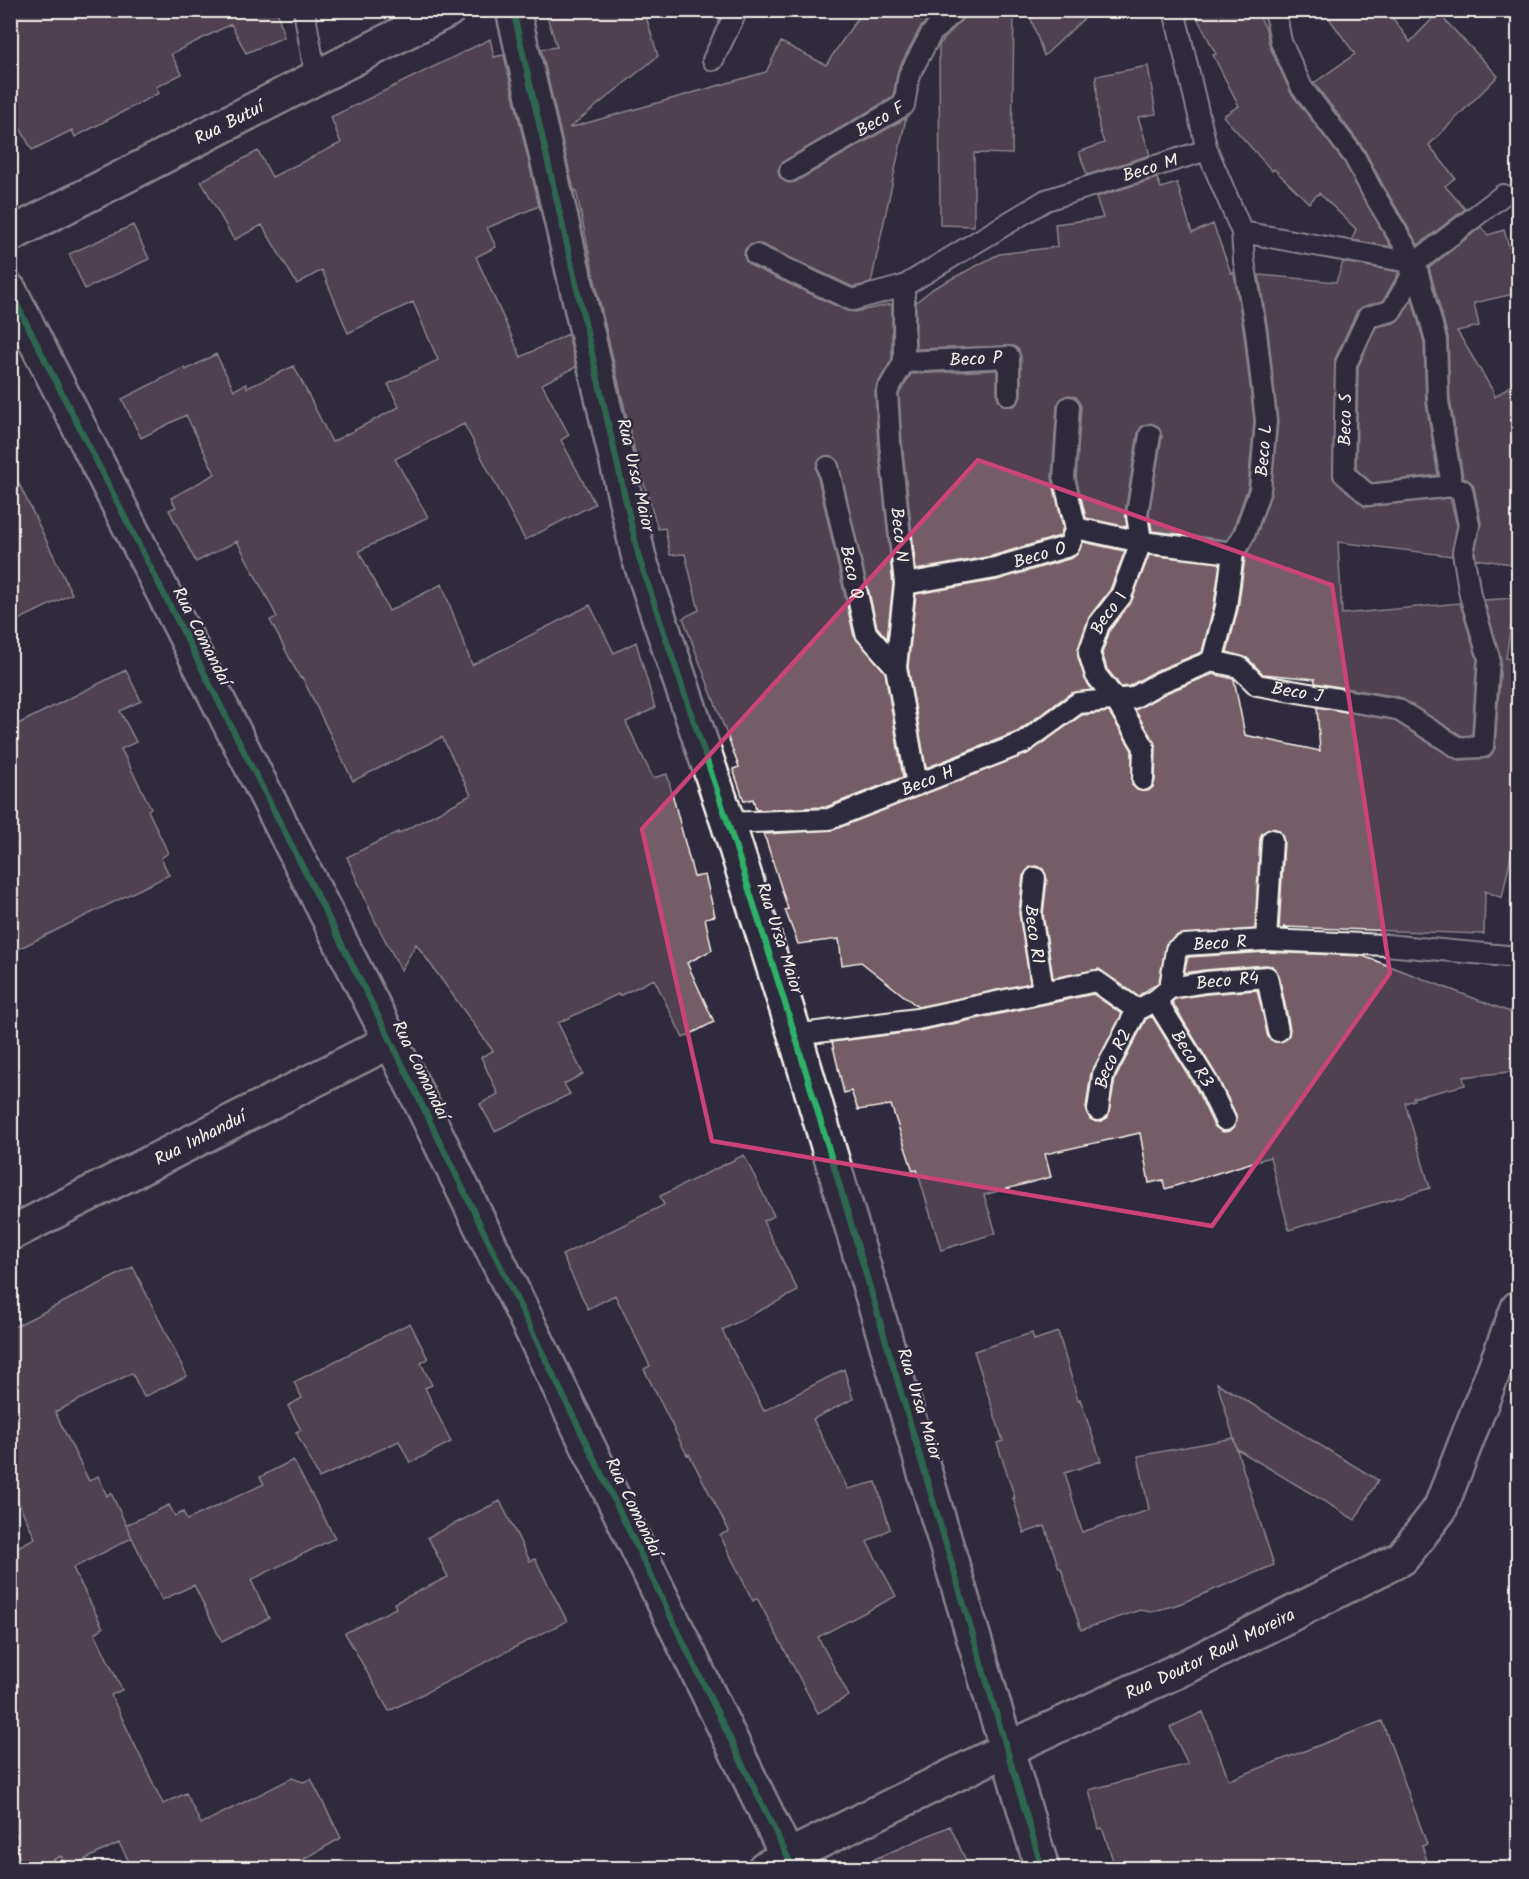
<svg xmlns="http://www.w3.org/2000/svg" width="1529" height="1879" viewBox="0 0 1529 1879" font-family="Kalam,sans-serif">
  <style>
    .building { fill: #755d67; stroke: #f4f1e8; stroke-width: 1.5 }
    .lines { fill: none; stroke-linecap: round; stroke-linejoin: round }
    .service-casing { stroke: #f4f1e8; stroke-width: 24 }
    .minor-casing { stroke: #f4f1e8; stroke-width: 38 }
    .tertiary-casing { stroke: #f4f1e8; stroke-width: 38 }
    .service { stroke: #2f2a3d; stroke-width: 20 }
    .minor { stroke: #2f2a3d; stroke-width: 33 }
    .tertiary { stroke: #2f2a3d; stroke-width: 33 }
    .cycleway-casing { stroke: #2f2a3d; stroke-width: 10 }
    .cycleway { stroke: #2db169; stroke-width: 6 }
    .marked { fill: none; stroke: #cc4377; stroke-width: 4.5; stroke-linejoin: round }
    .labels { text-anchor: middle; stroke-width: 4.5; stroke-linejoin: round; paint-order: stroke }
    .street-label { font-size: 18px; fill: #f4f1e8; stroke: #2f2a3d }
  </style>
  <rect width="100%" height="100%" fill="#2f2a3d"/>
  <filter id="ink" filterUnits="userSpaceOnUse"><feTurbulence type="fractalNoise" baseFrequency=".0167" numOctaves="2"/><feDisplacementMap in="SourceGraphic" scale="12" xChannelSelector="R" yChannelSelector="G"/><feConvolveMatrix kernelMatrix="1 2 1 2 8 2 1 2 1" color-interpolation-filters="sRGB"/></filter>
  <g filter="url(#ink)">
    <path class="building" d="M 10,10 L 277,10 L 284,37 L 246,53 L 231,24 L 171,54 L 182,74 L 156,87 L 159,93 L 75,137 L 72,130 L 32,150 L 10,109 Z
      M 545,10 L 644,10 L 658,56 L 569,128 L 766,72 L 781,42 L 826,65 L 863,10 L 930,10 L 927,21 L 920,28 L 898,70 L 893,97 L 784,161 L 778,170 L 779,176 L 784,181 L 789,183 L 795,182 L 906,118 L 871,283 L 853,287 L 761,244 L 750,245 L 745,249 L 744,255 L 746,261 L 751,266 L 847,311 L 855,312 L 892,304 L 892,359 L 877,385 L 875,392 L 878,444 L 893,584 L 887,639 L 877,627 L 839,464 L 832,456 L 825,456 L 817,463 L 816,469 L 854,636 L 885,672 L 903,777 L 826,807 L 756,810 L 753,799 L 744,801 L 733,769 L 739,767 L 683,618 L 699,610 L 685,554 L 670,555 L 665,528 L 658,529 L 638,465 L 598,295 L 576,190 L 574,191 L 541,49 L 557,47 Z
      M 967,10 L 1014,10 L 1012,154 L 974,153 L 974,226 L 940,225 L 939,45 L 963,18 Z
      M 1028,10 L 1093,10 L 1044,56 Z
      M 1193,10 L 1256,10 L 1266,29 L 1270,47 L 1291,93 L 1344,162 L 1391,247 L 1352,240 L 1356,229 L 1319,193 L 1309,203 L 1274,169 L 1272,171 L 1223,116 L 1239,106 L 1213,55 L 1216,54 Z
      M 1323,10 L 1387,10 L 1410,42 L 1438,13 L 1498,76 L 1429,145 L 1455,178 L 1445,186 L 1465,209 L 1418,245 L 1383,185 L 1364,149 L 1314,83 L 1355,54 Z
      M 490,39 L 494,57 L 504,55 L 539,206 L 487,228 L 496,247 L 476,257 L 521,357 L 568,334 L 576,367 L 542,384 L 569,435 L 561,440 L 595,504 L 525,540 L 464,424 L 395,459 L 428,517 L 359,551 L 389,611 L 442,584 L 472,665 L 590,605 L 614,653 L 636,642 L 655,708 L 626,722 L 653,778 L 667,774 L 694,877 L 705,875 L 715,916 L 705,918 L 712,950 L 687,963 L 714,1022 L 683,1038 L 654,979 L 619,996 L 618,994 L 558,1023 L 583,1074 L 564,1084 L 570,1094 L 495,1131 L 480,1104 L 498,1094 L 481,1057 L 493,1051 L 416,944 L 401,970 L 374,919 L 347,857 L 398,832 L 398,834 L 471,795 L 442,737 L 353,781 L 302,677 L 300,678 L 270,620 L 277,617 L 237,541 L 196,562 L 169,510 L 176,507 L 171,498 L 215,474 L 186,415 L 141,438 L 122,399 L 185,367 L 186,370 L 216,354 L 234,390 L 246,384 L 247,388 L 294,366 L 332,442 L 399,407 L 388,384 L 438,360 L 413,302 L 348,333 L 322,270 L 297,284 L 262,225 L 234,240 L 201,181 L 258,151 L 272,177 L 341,143 L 331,117 Z
      M 1148,66 L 1156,114 L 1138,117 L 1150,155 L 1087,175 L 1079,152 L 1104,143 L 1099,128 L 1096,76 Z
      M 1157,178 L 1161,188 L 1177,183 L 1192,233 L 1213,224 L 1231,273 L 1234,273 L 1244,334 L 1254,421 L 1248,487 L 1233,530 L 1227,540 L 1152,531 L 1149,514 L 1162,436 L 1158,426 L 1151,423 L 1141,427 L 1138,433 L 1125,512 L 1127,527 L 1086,518 L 1076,478 L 1081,407 L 1076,397 L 1069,395 L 1063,397 L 1057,406 L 1052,478 L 1063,527 L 1060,536 L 992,556 L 916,570 L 902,442 L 899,394 L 911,374 L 997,370 L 997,395 L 999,401 L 1004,406 L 1014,406 L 1019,401 L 1021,395 L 1021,357 L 1019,350 L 1014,346 L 916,349 L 916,302 L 934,288 L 999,254 L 1057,247 L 1055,224 L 1103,218 L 1096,197 Z
      M 133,225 L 149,259 L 85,289 L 69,254 Z
      M 1481,227 L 1488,235 L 1504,230 L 1509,247 L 1518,244 L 1518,293 L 1474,303 L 1479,326 L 1457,331 L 1493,391 L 1495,397 L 1518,380 L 1518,565 L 1476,559 L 1475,552 L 1481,523 L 1474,487 L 1471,482 L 1463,477 L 1450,400 L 1448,337 L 1429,268 Z
      M 1343,262 L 1399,272 L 1383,301 L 1365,306 L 1357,311 L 1335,359 L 1333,478 L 1365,507 L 1450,498 L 1457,525 L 1452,556 L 1338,542 L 1342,614 L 1460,603 L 1477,659 L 1472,735 L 1462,736 L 1399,697 L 1315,683 L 1315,679 L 1263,674 L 1247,658 L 1227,652 L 1238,609 L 1245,557 L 1255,539 L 1271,494 L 1278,422 L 1268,331 L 1259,275 L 1336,282 Z
      M 1412,299 L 1424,342 L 1426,403 L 1438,475 L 1372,483 L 1356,469 L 1358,367 L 1376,327 L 1394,323 L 1401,318 Z
      M 10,465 L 72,594 L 10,624 Z
      M 1083,542 L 1125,551 L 1110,590 L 1089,617 L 1078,649 L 1078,657 L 1085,679 L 1092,690 L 1071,693 L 1017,732 L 926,768 L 908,667 L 916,594 L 997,580 L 1072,558 L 1077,554 Z
      M 1149,555 L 1220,563 L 1214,605 L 1202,652 L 1156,671 L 1129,686 L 1121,687 L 1107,669 L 1102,653 L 1110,630 L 1132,600 Z
      M 1515,598 L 1506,658 L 1518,660 L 1518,822 L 1502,898 L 1485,891 L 1484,934 L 1283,927 L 1289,929 L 1279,929 L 1284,841 L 1279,830 L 1272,828 L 1262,833 L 1260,839 L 1255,929 L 1178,935 L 1166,944 L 1159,982 L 1138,996 L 1099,969 L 1053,978 L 1043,914 L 1047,879 L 1043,869 L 1037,866 L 1030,867 L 1023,876 L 1019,913 L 1030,983 L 918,1007 L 861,962 L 842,965 L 839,939 L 798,944 L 785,910 L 788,909 L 764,834 L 833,830 L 1027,754 L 1082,715 L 1109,712 L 1132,750 L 1132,785 L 1137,790 L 1148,791 L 1153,787 L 1155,780 L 1156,747 L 1135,710 L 1166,693 L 1213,674 L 1234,679 L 1245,735 L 1320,751 L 1317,707 L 1393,720 L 1453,758 L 1460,760 L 1489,758 L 1495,748 L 1501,659 L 1484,600 Z
      M 126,670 L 141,701 L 120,711 L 136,742 L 121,749 L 151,808 L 148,810 L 168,853 L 161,858 L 169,875 L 10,953 L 10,728 Z
      M 1266,952 L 1363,956 L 1518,1015 L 1518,1071 L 1463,1077 L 1465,1085 L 1413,1098 L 1414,1100 L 1405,1103 L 1430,1188 L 1289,1230 L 1270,1157 L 1165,1189 L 1163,1180 L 1149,1183 L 1140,1133 L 1045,1154 L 1051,1177 L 984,1195 L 996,1233 L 941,1250 L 917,1170 L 913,1171 L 891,1105 L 858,1110 L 851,1091 L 844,1093 L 832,1042 L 919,1031 L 1093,994 L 1122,1014 L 1091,1073 L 1086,1108 L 1090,1119 L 1096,1122 L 1102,1121 L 1108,1117 L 1115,1079 L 1146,1019 L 1152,1016 L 1196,1088 L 1214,1126 L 1223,1132 L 1230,1131 L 1235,1126 L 1236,1115 L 1217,1076 L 1172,1002 L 1175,999 L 1207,994 L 1257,990 L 1269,1038 L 1275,1042 L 1285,1040 L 1289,1035 L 1290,1029 L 1279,975 L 1272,966 L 1266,965 L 1205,970 L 1184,973 L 1188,957 Z
      M 744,1155 L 774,1216 L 763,1221 L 798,1291 L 722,1330 L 764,1411 L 844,1369 L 853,1399 L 813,1419 L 848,1489 L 876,1482 L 890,1529 L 867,1542 L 896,1596 L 818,1637 L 849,1696 L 818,1713 L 757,1598 L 753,1601 L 720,1535 L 729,1531 L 689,1454 L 687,1455 L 644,1369 L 650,1366 L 615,1295 L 588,1309 L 562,1255 L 664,1205 L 660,1196 Z
      M 133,1267 L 187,1376 L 144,1397 L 132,1373 L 55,1412 L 89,1481 L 98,1476 L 107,1496 L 111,1493 L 132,1538 L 73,1568 L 103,1628 L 95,1633 L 122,1690 L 111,1695 L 163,1804 L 186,1793 L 201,1824 L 292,1778 L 303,1782 L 311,1779 L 341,1838 L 287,1869 L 133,1869 L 119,1843 L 67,1868 L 61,1856 L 34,1869 L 25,1869 L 11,1838 L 17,1836 L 10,1822 L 10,1551 L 35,1538 L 10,1485 L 10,1329 Z
      M 410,1323 L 428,1359 L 421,1363 L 432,1385 L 425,1388 L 451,1442 L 410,1463 L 399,1441 L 319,1478 L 296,1432 L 301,1430 L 288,1406 L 302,1398 L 294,1382 Z
      M 1058,1332 L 1078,1400 L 1080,1399 L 1101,1461 L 1065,1473 L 1082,1532 L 1149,1510 L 1138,1456 L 1233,1438 L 1274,1565 L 1179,1604 L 1151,1612 L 1140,1610 L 1081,1630 L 1061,1568 L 1059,1568 L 1045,1526 L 1024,1533 L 1013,1498 L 1015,1498 L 997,1443 L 1003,1441 L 974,1351 L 1032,1333 L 1034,1340 Z
      M 1217,1383 L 1378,1480 L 1355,1520 L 1237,1449 Z
      M 293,1460 L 335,1538 L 251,1580 L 269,1618 L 222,1642 L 194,1585 L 162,1600 L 126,1525 L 169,1505 L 175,1516 L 183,1512 L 187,1520 L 264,1484 L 260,1477 Z
      M 500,1501 L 530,1561 L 535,1559 L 567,1621 L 389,1711 L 345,1633 L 396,1608 L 394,1603 L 448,1577 L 428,1537 Z
      M 1203,1712 L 1229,1780 L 1382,1721 L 1427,1844 L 1422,1846 L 1430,1869 L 1116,1869 L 1102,1828 L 1099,1829 L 1089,1790 L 1188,1764 L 1170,1727 Z
      M 950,1826 L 970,1869 L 852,1869 Z"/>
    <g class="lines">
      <defs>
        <g id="service">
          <path d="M 304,10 L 316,78"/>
          <path d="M 1174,10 L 1207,150"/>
          <path d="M 713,60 L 737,10"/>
          <path id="s1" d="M 790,171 L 904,105 L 909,75 L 931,34 L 955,10"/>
          <path id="s2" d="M 756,255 L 852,300 L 904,286 L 1046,200 L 1207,150 L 1242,232 L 1415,263 L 1503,195"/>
          <path d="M 1415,263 L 1436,340 L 1438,401 L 1452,486"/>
          <path id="s3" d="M 904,286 L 904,362 L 887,391 L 890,443 L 905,584 L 896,667 L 917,785"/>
          <path id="s4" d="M 904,362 L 1009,357 L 1009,395"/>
          <path d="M 1069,407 L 1064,479 L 1076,528"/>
          <path id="s5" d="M 828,467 L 866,633 L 896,667"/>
          <path id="s6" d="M 905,584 L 995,568 L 1069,546 L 1076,528 L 1141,542 L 1233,553"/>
          <path id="s7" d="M 1212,661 L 1226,607 L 1233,553 L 1244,535 L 1260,490 L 1266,421 L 1256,332 L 1244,261 L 1242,232"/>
          <path id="s8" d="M 1143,780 L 1144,747 L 1115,699 L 1096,675 L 1089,653 L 1099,624 L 1121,596 L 1141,542 L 1137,514 L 1150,435"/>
          <path id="s9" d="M 728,823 L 829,819 L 1023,743 L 1078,703 L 1133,698 L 1161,682 L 1212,661 L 1239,667 L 1257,685 L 1397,709 L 1459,748 L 1483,747 L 1489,658 L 1470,595 L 1463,552 L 1469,525 L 1462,490 L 1452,486 L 1368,495 L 1344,474 L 1346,364 L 1368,317 L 1391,311 L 1409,281 L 1415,263 L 1372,191 L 1354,156 L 1302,88 L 1281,42 L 1275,10"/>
          <path id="s10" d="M 1035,878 L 1031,914 L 1043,991"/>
          <path d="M 1266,940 L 1272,840"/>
          <path id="s11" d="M 1170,988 L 1206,982 L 1267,977 L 1278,1031"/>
          <path id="s12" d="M 1156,1000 L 1207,1082 L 1225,1120"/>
          <path id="s13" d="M 795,1035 L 917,1019 L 1096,981 L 1137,1010 L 1156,1000 L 1170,988 L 1176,950 L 1184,945 L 1266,940 L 1386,945 L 1518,957"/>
          <path id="s14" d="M 1098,1110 L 1103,1075 L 1137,1010"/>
        </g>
        <g id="minor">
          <path d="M 513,10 L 639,558 L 728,823 L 795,1035 L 1042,1868"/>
          <path id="s15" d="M 10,235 L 448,10"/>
          <path id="s16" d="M 10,1234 L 391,1041"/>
          <path id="s17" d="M 765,1868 L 1007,1749 L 1190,1665 L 1402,1558 L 1440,1509 L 1518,1308"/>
        </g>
        <path id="tertiary" d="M 10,291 L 391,1041 L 793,1868"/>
      </defs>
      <use href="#service" class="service-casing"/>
      <use href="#minor" class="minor-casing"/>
      <use href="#tertiary" class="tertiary-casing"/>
      <use href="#service" class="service"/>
      <use href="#minor" class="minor"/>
      <use href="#tertiary" class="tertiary"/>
      <defs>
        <path id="cycleway" d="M 513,10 L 639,558 L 728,823 L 795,1035 L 1042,1868
          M 10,291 L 391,1041 L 793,1868"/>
      </defs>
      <use href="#cycleway" class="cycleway-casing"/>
      <use href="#cycleway" class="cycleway"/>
    </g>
  </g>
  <path d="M0 0H1529V1879H0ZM 978,460 L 1332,585 L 1390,973 L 1212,1226 L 712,1141 L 642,829 Z" fill="#2f2a3d" fill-opacity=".55" fill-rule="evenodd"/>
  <path class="marked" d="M 978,460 L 1332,585 L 1390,973 L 1212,1226 L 712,1141 L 642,829 Z"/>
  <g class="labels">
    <g class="street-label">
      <text dy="6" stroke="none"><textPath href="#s1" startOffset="104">Beco F</textPath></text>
      <text dy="6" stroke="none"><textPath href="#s15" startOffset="246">Rua Butuí</textPath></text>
      <text dy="6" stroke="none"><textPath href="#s2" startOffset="435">Beco M</textPath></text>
      <text dy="6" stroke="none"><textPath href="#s4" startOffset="72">Beco P</textPath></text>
      <text dy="6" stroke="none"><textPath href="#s9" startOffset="1256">Beco S</textPath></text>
      <text dy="6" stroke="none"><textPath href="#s7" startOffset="219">Beco L</textPath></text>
      <text transform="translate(636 475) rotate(77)" y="6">Rua Ursa Maior</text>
      <text dy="6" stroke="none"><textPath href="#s3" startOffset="254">Beco N</textPath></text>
      <text dy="6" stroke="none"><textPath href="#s6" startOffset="138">Beco O</textPath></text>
      <text dy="6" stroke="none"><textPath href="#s5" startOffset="108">Beco Q</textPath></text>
      <text dy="6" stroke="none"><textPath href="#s8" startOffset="188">Beco I</textPath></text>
      <text transform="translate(202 636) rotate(63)" y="6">Rua Comandaí</text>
      <text dy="6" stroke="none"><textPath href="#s9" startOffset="614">Beco J</textPath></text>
      <text dy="6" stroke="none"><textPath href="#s9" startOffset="207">Beco H</textPath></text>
      <text dy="6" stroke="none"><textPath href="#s10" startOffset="57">Beco R1</textPath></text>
      <text transform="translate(780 938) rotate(72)" y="6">Rua Ursa Maior</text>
      <text dy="6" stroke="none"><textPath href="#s13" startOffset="480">Beco R</textPath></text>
      <text dy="6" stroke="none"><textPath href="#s11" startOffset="58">Beco R4</textPath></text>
      <text dy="6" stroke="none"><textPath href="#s14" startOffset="54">Beco R2</textPath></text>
      <text dy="6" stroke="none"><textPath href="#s12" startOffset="69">Beco R3</textPath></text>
      <text transform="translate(421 1070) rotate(64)" y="6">Rua Comandaí</text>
      <text dy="6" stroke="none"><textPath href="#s16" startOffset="213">Rua Inhanduí</textPath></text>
      <text transform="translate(920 1404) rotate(73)" y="6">Rua Ursa Maior</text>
      <text transform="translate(634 1507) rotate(64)" y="6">Rua Comandaí</text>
      <text dy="6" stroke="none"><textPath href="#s17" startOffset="494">Rua Doutor Raul Moreira</textPath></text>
    </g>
  </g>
  <rect width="1529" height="1879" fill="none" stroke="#2f2a3d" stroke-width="36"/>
  <rect x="18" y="18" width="1493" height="1843" fill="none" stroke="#f4f1e8" stroke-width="2" filter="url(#ink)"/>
</svg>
